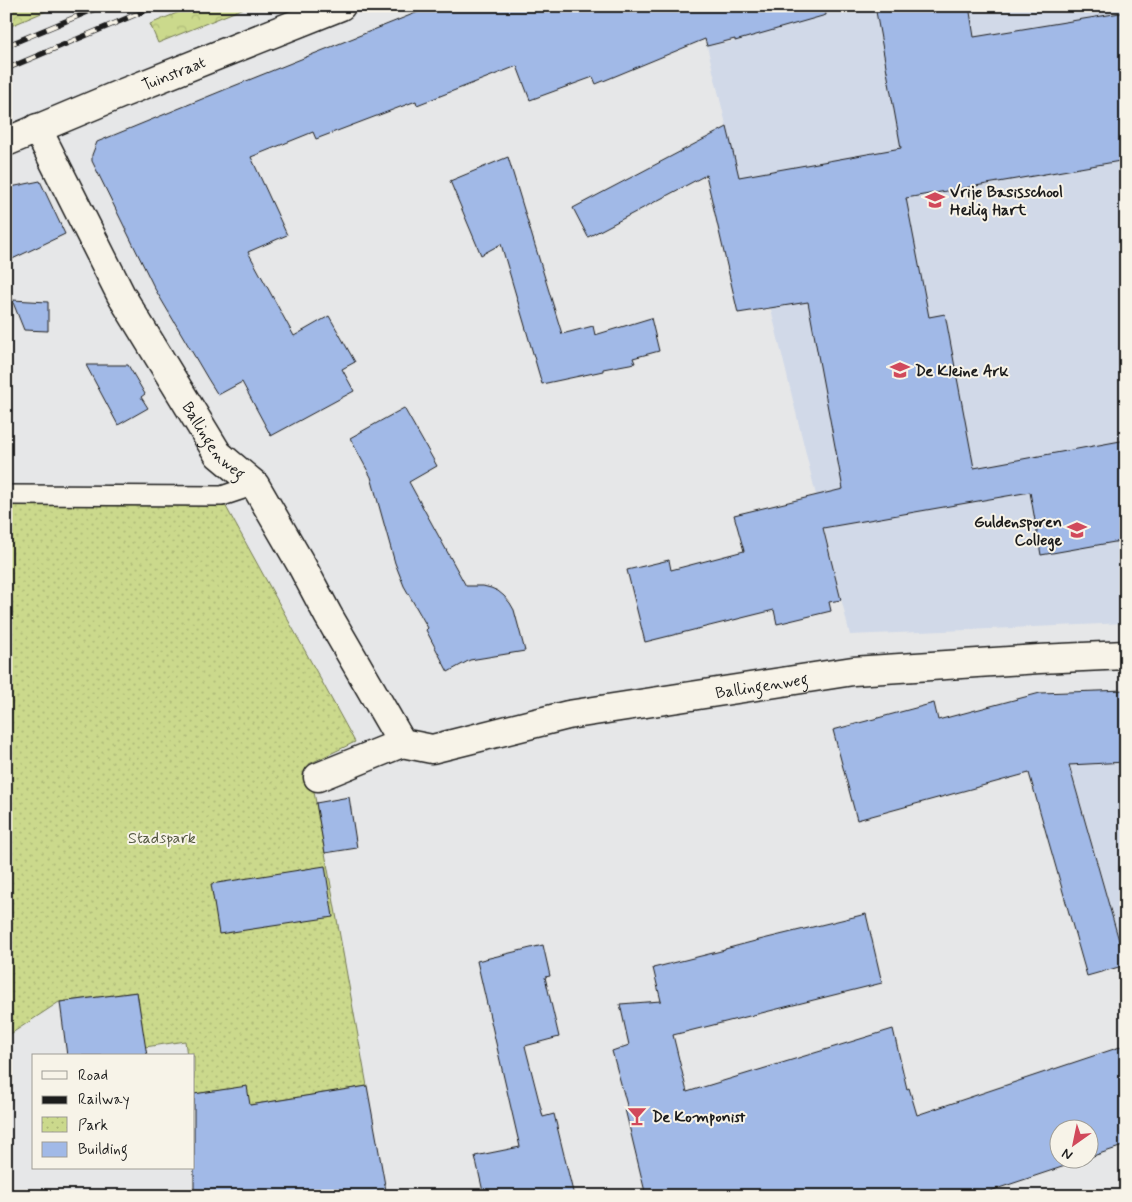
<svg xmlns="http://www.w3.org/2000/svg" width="1132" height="1202" viewBox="0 0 1132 1202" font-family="Mynerve,sans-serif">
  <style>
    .built { fill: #d1d9e8 }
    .forest { fill: url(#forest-crowns); stroke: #747a54 }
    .park { fill: url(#park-dots); stroke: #747a54 }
    .building { fill: #a1b9e7; stroke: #1c1c1c }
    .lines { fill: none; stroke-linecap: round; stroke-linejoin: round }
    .lane-casing { stroke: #1c1c1c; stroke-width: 22 }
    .street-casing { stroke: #1c1c1c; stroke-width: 31 }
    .lane { stroke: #f7f3e8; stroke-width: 19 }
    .street { stroke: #f7f3e8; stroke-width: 28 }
    .rail-casing { stroke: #1c1c1c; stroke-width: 5.5 }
    .rail { stroke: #f7f3e8; stroke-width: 4; stroke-dasharray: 11; stroke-linecap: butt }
    .labels { text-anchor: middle; stroke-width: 4; stroke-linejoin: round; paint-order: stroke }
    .street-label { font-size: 16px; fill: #1c1c1c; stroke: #f7f3e8 }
    .poi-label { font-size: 16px; font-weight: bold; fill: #1c1c1c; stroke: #f7f3e8; text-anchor: start }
    .park-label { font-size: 16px; fill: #51553e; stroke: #f7f3e8 }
  </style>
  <defs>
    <pattern id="forest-crowns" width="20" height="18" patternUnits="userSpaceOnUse" patternTransform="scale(1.25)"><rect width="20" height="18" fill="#cbd98c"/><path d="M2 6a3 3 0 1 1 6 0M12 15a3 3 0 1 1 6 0" fill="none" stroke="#aeba78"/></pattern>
    <pattern id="park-dots" width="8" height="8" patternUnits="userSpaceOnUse" patternTransform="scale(1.25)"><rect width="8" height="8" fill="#cbd98c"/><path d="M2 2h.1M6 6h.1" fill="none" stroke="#aeba78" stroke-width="1.8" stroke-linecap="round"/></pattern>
  </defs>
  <rect width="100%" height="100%" fill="#e6e7e8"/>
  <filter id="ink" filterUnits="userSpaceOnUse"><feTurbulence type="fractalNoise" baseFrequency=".02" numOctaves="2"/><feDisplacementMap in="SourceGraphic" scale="10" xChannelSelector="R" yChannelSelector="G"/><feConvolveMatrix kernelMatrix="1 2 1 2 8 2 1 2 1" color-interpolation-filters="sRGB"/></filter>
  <g filter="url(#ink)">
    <path class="built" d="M 727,6 L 1126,6 L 1126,623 L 850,635 L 707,46 L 735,41 Z
      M 1126,690 L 1126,963 L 1049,693 Z"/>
    <path class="forest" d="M 6,6 L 58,6 L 6,28 Z
      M 194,6 L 249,6 L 158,43 L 150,24 Z"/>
    <path class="park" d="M 6,494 L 219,494 L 355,742 L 309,764 L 367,1086 L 250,1105 L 230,1089 L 194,1094 L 194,1056 L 187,1056 L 185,1041 L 145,1047 L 137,992 L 59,1002 L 6,1037 Z"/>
    <path class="building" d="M 433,6 L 825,6 L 826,15 L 735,41 L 735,39 L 707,46 L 705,39 L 596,84 L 593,77 L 530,100 L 517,66 L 417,105 L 416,101 L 316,139 L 313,132 L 251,157 L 287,235 L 248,252 L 294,336 L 329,316 L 355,362 L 342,369 L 354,391 L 271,436 L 242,382 L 218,395 L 208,379 L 155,289 L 92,161 L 92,155 L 97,142 L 224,90 Z
      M 875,6 L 969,6 L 974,37 L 1126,12 L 1126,160 L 906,198 L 929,317 L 945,314 L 974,468 L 1126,440 L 1126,540 L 1041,555 L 1030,492 L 823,528 L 841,600 L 829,602 L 831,611 L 777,624 L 774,610 L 645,642 L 627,570 L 669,560 L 671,570 L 744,551 L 734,515 L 843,489 L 808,302 L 738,313 L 706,175 L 588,237 L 573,208 L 727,127 L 739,177 L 901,148 Z
      M 508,157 L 562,334 L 593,326 L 595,335 L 651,318 L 659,351 L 633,358 L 635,363 L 603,369 L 603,371 L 542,384 L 501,244 L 481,255 L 450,181 Z
      M 40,181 L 65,234 L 6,262 L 6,188 Z
      M 12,300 L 48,302 L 48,331 L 24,330 Z
      M 86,365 L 128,365 L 145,394 L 141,397 L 148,408 L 118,425 Z
      M 404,408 L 437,466 L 409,482 L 466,586 L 483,586 L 491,588 L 498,591 L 504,596 L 510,603 L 514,610 L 525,651 L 470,660 L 448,672 L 426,630 L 428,628 L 404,586 L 395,563 L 371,477 L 350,438 Z
      M 1126,690 L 1126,762 L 1069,765 L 1126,965 L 1087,976 L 1029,773 L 857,820 L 833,730 L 934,703 L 938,720 L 1040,693 Z
      M 349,797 L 357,848 L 325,853 L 316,803 Z
      M 325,866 L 333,917 L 219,934 L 211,884 Z
      M 866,914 L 882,983 L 673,1035 L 687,1092 L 893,1029 L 907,1089 L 909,1088 L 917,1115 L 1126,1045 L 1126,1145 L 1090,1157 L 1090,1130 L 1060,1130 L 1060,1160 L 1083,1160 L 975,1196 L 646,1196 L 625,1109 L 628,1109 L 612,1051 L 629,1045 L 620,1004 L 661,1001 L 653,968 L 725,950 L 725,949 L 759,940 Z
      M 543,945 L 550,976 L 545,977 L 559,1037 L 525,1046 L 543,1117 L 554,1114 L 574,1196 L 484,1196 L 475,1156 L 520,1147 L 477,961 Z
      M 137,992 L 147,1056 L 67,1056 L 60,1002 Z
      M 247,1086 L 250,1105 L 367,1086 L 387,1196 L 194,1196 L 194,1094 Z"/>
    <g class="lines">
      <defs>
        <path id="lane" d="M 6,495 L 222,496 L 255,485"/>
        <g id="street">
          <path id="s1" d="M 37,128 L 121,295 L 218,454 L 255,485 L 302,566 L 328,615 L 402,743 L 432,749 L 568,715 L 853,671 L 1039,659 L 1126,655"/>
          <path id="s2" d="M 6,142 L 118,95 L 341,6"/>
          <path d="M 318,777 L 402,743"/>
        </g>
      </defs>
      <use href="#lane" class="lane-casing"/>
      <use href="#street" class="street-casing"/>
      <use href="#lane" class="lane"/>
      <use href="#street" class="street"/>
      <defs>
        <path id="rail" d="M 6,46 L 102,6
          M 6,69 L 156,6"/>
      </defs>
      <use href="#rail" class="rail-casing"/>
      <use href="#rail" class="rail"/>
    </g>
  </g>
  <defs>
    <symbol id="school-bare" viewBox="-9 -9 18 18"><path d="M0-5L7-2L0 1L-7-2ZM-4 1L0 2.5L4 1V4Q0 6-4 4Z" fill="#d1495b" stroke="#f7f3e8" stroke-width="2.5" paint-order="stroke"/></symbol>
    <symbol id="bar-bare" viewBox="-9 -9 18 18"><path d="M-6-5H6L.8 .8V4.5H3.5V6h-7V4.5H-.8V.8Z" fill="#d1495b" stroke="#f7f3e8" stroke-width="2.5" paint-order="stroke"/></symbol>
  </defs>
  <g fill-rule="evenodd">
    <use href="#school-bare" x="921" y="186" width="28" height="28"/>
    <use href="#school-bare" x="886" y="356" width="28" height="28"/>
    <use href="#school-bare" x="1063" y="516" width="28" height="28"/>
    <use href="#bar-bare" x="623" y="1102" width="28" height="28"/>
  </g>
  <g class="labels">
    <g class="street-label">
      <text dy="6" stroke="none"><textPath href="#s2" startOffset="181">Tuinstraat</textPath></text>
      <text dy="6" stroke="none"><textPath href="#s1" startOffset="360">Ballingenweg</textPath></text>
      <text dy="6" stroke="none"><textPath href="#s1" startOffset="1085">Ballingenweg</textPath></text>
    </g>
    <g class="poi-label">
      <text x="950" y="197">Vrije Basisschool<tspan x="950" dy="18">Heilig Hart</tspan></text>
      <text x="915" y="376">De Kleine Ark</text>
      <text x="1062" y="527" text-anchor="end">Guldensporen<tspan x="1062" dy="18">College</tspan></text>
      <text x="652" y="1122">De Komponist</text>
    </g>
    <g class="park-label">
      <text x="162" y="843">Stadspark</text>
    </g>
  </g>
  <rect width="1132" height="1202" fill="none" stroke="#f7f3e8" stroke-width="25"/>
  <rect x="12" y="12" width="1107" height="1177" fill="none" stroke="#1c1c1c" stroke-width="2" filter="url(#ink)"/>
  <rect x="32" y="1054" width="162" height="115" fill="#f7f3e8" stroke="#9f9d96"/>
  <rect x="42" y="1071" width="25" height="8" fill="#f7f3e8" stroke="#9f9d96"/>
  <text x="78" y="1080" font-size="15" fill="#1c1c1c">Road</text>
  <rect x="42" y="1096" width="25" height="8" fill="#1c1c1c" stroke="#9f9d96"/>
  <text x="78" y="1104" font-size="15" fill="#1c1c1c">Railway</text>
  <rect x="42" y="1117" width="25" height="15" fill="url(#park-dots)" stroke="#9f9d96"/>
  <text x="78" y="1130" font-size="15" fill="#1c1c1c">Park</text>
  <rect x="42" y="1142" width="25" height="15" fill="#a1b9e7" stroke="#9f9d96"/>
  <text x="78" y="1154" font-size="15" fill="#1c1c1c">Building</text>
  <g transform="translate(1074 1144) rotate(213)"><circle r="24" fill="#f7f3e8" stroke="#9f9d96"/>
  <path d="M0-4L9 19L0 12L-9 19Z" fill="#d1495b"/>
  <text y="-8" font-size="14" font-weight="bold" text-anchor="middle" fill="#1c1c1c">N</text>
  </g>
</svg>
